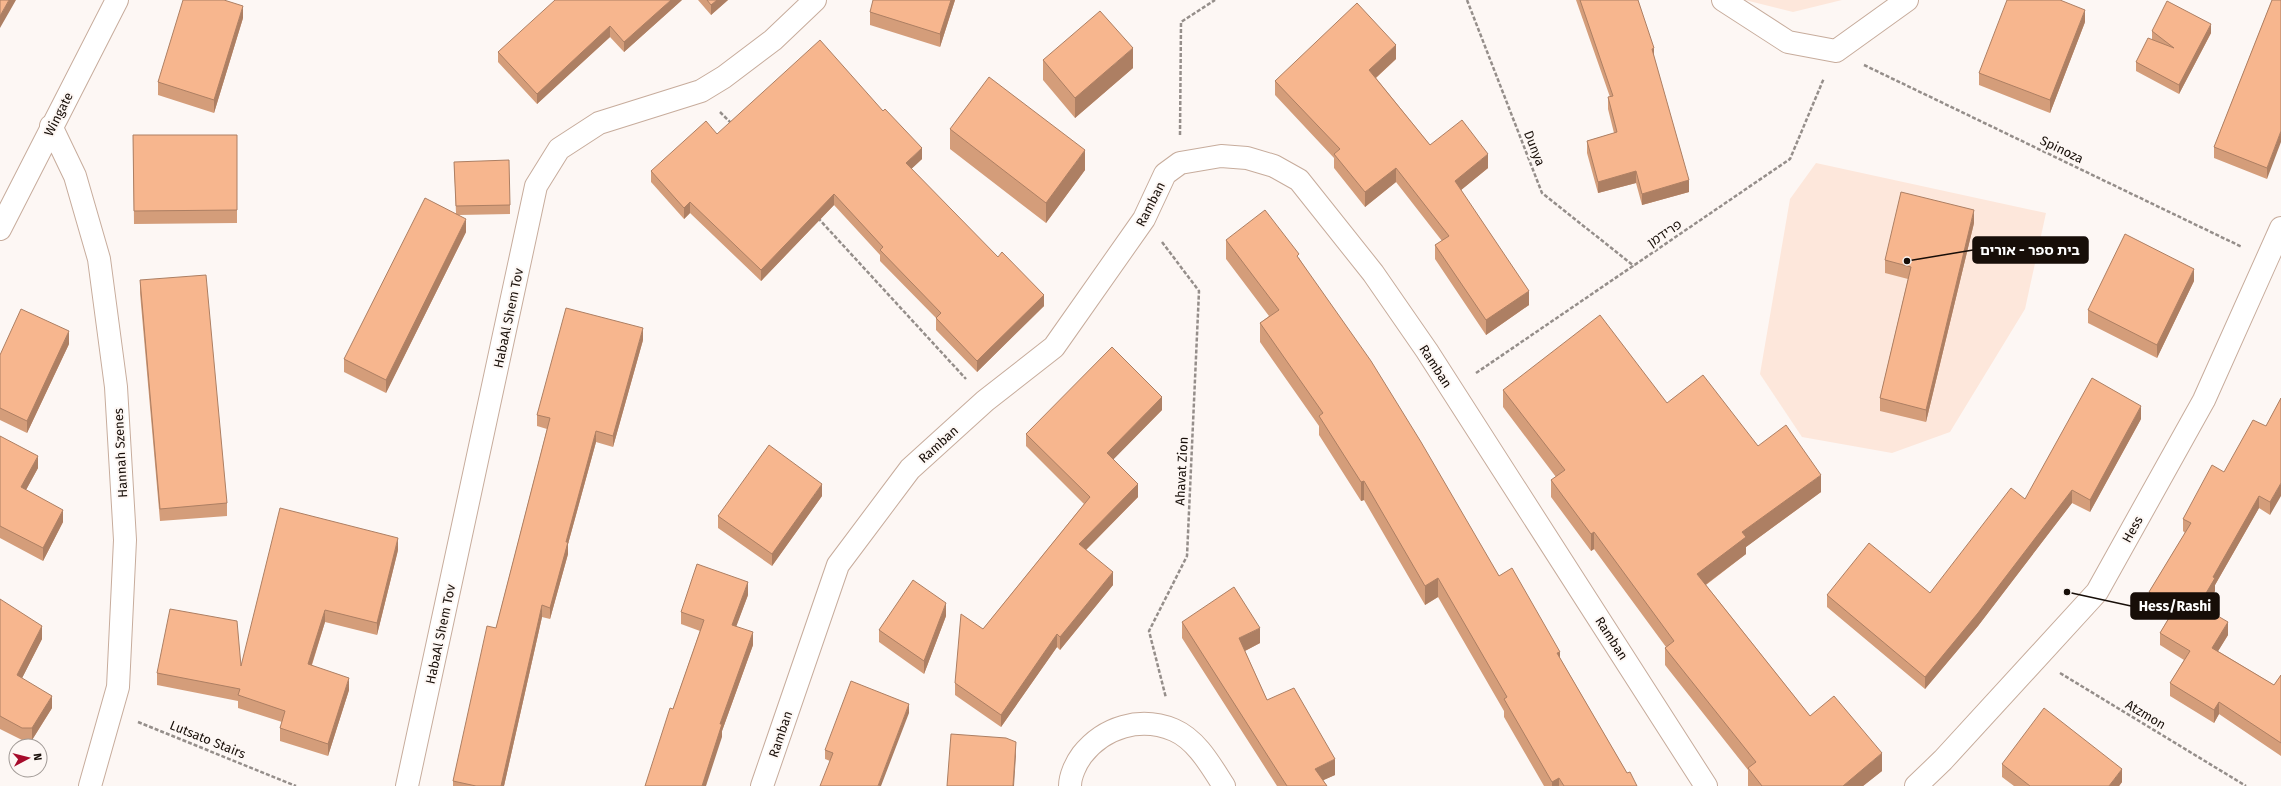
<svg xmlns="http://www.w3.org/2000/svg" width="2281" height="786" viewBox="0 0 2281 786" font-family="'Fira Sans','Noto Sans Hebrew',sans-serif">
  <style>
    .built { fill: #fde7db }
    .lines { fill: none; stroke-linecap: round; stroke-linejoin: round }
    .minor-casing { stroke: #c7ac9c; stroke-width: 24 }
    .path { stroke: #958e8a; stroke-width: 2.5; stroke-dasharray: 4 2; stroke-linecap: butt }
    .minor { stroke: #fff; stroke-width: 22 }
    .wall { fill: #d49d7a }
    .shaded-wall { fill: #ad7f63 }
    .building { fill: #f7b68e; stroke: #ad7f63 }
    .labels { text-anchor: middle; stroke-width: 4; stroke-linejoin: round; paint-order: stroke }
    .street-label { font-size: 13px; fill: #170e08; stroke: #fdf7f4 }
    .leader { fill: none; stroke: #170e08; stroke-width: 1.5 }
    .callout-dot { fill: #170e08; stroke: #fdf7f4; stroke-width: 1.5 }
    .callout { fill: #170e08; stroke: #170e08; stroke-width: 1.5 }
    .callout-label { font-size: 14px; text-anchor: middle; font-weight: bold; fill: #fff }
  </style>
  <rect width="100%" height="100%" fill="#fdf7f4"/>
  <path class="built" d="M 1745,0 L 1842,0 L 1793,12 Z
    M 1816,163 L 2046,213 L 2025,309 L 1950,432 L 1892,453 L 1802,437 L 1760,374 L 1790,199 Z"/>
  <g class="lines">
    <defs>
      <path id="minor" d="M 1723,0 L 1788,42 L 1836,51 L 1907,0
        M 51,126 L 75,176 L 99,259 L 116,387 L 125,540 L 118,687 L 90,786
        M 0,229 L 117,0
        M 407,786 L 536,186 L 559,149 L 599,123 L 701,91 L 724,77 L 773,40 L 815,0
        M 762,786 L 838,565 L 910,469 L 985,401 L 1054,347 L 1144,219 L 1165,174 L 1180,163 L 1221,156 L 1247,158 L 1274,166 L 1299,180 L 1373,273 L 1427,351 L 1706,786
        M 1070,786 C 1070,776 1076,763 1082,755 C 1104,727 1140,716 1174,730 C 1197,740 1211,766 1224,786
        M 1916,786 L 1943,760 L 2097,592 L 2204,400 L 2281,228"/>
    </defs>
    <use href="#minor" class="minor-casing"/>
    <path class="path" d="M 1467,0 L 1542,193 L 1634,266
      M 1864,65 L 2242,247
      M 720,112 L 732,124
      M 1180,135 L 1181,22 L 1215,0
      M 818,218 L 966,379
      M 1162,242 L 1199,291 L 1187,556 L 1149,631 L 1166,698
      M 1476,373 L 1790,159 L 1824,78
      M 2060,673 L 2246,786
      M 138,722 L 296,786"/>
    <use href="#minor" class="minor"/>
  </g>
  <path class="wall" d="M 682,0 L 624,52 L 610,37 L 537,104 L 498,62 L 498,52 Z
    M 698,0 L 728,0 L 711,15 Z
    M 955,0 L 940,47 L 870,25 L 870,12 Z
    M 1576,0 L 1638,0 L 1654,57 L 1689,192 L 1642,205 L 1636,183 L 1598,193 L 1587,153 L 1587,141 L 1614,133 L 1608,109 L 1608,97 L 1610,97 Z
    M 2272,0 L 2267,179 L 2214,158 L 2214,147 Z
    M 243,18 L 214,113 L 158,95 L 158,82 Z
    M 2085,22 L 2050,113 L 1979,85 L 1979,73 Z
    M 2152,31 L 2211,33 L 2179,94 L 2136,71 L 2136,62 L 2152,40 Z
    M 1396,59 L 1376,78 L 1430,145 L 1488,168 L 1461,190 L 1529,305 L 1486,335 L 1435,259 L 1435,245 L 1442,241 L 1396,182 L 1365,207 L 1334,168 L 1334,158 L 1275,95 L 1275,81 Z
    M 1043,60 L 1133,68 L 1075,118 L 1043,80 Z
    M 950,129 L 1085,170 L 1046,223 L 950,149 Z
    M 717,134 L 922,159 L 911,169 L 1044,306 L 977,372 L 936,330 L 936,318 L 880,261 L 880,255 L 834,205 L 761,281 L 690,213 L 684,219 L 651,182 L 651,171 Z
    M 133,135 L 237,135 L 237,223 L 134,224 Z
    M 454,162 L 510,205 L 510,214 L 459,215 L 466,232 L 386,393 L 344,372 L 344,359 L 456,213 Z
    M 1974,223 L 1926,422 L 1880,411 L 1880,398 L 1908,279 L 1885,273 L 1885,260 Z
    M 1226,240 L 1299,258 L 1499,576 L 1560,658 L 1627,773 L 1637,786 L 1544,786 L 1504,717 L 1504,711 L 1438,597 L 1425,605 L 1364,500 L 1361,501 L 1319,435 L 1319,426 L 1260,342 L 1260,323 L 1269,316 L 1226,259 Z
    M 140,280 L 227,503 L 227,516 L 160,521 L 140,293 Z
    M 2194,281 L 2157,358 L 2088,323 L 2088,310 Z
    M 643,340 L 613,447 L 596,442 L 568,544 L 568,554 L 550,619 L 542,617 L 504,786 L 453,786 L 453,781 L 496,628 L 547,429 L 537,426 L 537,415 Z
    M 69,344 L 27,433 L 0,420 L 0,355 Z
    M 1503,390 L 1667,403 L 1758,446 L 1821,492 L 1746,547 L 1746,554 L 1706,585 L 1810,716 L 1882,771 L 1863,786 L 1748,786 L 1748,770 L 1665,665 L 1665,648 L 1666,647 L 1594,549 L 1591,551 L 1551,497 L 1551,480 L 1556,477 L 1503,407 Z
    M 2281,398 L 2270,515 L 2259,508 L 2215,585 L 2215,591 L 2205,608 L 2228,635 L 2218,651 L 2274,685 L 2281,675 L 2281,756 L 2219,714 L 2214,723 L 2170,696 L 2170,683 L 2184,660 L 2160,645 L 2160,633 L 2169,617 L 2149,604 L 2149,592 L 2185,533 L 2183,531 L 2183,519 L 2266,426 Z
    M 1162,410 L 1113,459 L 1138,497 L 1086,550 L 1113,585 L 1060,650 L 1057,647 L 1001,727 L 955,695 L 955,683 L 983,629 L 1084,504 L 1026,446 L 1026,434 Z
    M 2141,419 L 2090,512 L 2072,503 L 1978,626 L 1925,689 L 1827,607 L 1827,595 L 1930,593 L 2025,499 Z
    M 0,436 L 38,468 L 26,490 L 63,522 L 43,561 L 0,538 Z
    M 822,496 L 772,566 L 718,528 L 718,516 Z
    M 398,550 L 377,635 L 325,622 L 312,665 L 349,690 L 328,756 L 280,741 L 280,728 L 282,722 L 238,708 L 238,701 L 157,685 L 157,673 L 241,666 Z
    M 748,595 L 736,626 L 753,645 L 722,731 L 722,737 L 673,709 L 700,631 L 681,624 L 681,612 Z
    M 0,599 L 42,639 L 22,678 L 52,708 L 32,740 L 22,740 L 0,729 Z
    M 946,616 L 924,674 L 879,642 L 879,630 Z
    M 1182,622 L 1260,643 L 1245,651 L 1267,700 L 1335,775 L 1323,780 L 1327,786 L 1277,786 L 1182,638 Z
    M 909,713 L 830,761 L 825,759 L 825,750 Z
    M 2002,764 L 2122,782 L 2119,786 L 2014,786 L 2002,777 Z"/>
  <path class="shaded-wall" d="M 9,0 L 16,0 L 0,28 L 0,16 Z
    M 671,0 L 682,0 L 624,52 L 624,42 Z
    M 717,0 L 728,0 L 711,15 L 711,5 Z
    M 951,0 L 955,0 L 940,47 L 940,34 Z
    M 243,6 L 243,18 L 214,113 L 214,100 Z
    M 2085,10 L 2085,22 L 2050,113 L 2050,100 Z
    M 2211,24 L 2211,33 L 2179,94 L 2179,85 Z
    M 610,26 L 610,37 L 537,104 L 537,94 Z
    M 1396,45 L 1396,59 L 1369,84 L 1369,70 Z
    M 1133,48 L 1133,68 L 1075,118 L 1075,98 Z
    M 1654,48 L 1654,60 L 1652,49 Z
    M 2281,131 L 2281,142 L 2267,179 L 2267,168 Z
    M 922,148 L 922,159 L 906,174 L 906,163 Z
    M 1085,150 L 1085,170 L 1046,223 L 1046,203 Z
    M 1488,154 L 1488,168 L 1455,195 L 1455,181 Z
    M 1396,168 L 1396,182 L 1365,207 L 1365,192 Z
    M 1636,171 L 1636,183 L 1598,193 L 1598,182 Z
    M 1689,180 L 1689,192 L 1642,205 L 1642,194 Z
    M 834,194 L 834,205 L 761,281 L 761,270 Z
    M 690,202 L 690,213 L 684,219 L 684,208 Z
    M 1974,210 L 1974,223 L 1926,422 L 1926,410 Z
    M 466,219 L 466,232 L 386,393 L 386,380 Z
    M 2194,269 L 2194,281 L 2157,358 L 2157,345 Z
    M 1529,291 L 1529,305 L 1486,335 L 1486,320 Z
    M 1044,295 L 1044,306 L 977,372 L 977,361 Z
    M 643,328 L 643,340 L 613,447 L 613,436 Z
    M 69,331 L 69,344 L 27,433 L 27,421 Z
    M 1162,397 L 1162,410 L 1107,466 L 1107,453 Z
    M 2141,406 L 2141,419 L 2090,512 L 2090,500 Z
    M 596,431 L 596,442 L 568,544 L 568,554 L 550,619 L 550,608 L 566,542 Z
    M 38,456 L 38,468 L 21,499 L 21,487 Z
    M 1821,475 L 1821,492 L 1746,547 L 1746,554 L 1697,591 L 1697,574 L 1742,532 Z
    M 1364,481 L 1364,500 L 1361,501 L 1361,482 Z
    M 2281,483 L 2281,496 L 2270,515 L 2270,502 Z
    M 822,484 L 822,496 L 772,566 L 772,554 Z
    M 1138,484 L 1138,497 L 1079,557 L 1079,544 Z
    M 2072,490 L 2072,503 L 1978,626 L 1925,689 L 1925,677 Z
    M 2259,496 L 2259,508 L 2215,585 L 2215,591 L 2199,617 L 2199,605 L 2213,577 Z
    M 63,510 L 63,522 L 43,561 L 43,548 Z
    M 1594,532 L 1594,549 L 1591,551 L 1591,534 Z
    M 398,538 L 398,550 L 377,635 L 377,623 Z
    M 1113,572 L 1113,585 L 1060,650 L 1060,637 Z
    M 1438,578 L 1438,597 L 1425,605 L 1425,586 Z
    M 748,582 L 748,595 L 732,638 L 732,625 Z
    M 946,603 L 946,616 L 924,674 L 924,661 Z
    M 542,605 L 542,617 L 504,786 L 501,786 Z
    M 325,610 L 325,622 L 308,676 L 308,664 Z
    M 2228,622 L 2228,635 L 2212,661 L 2212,648 Z
    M 42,626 L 42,639 L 17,688 L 17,675 Z
    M 1260,628 L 1260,643 L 1239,654 L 1239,638 Z
    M 753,632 L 753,645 L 722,731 L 722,737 L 706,786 L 702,786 L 720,724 Z
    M 1057,634 L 1057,647 L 1001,727 L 1001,715 Z
    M 1560,652 L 1560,671 L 1557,653 Z
    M 349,678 L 349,690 L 328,756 L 328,744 Z
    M 52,696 L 52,708 L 32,740 L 32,728 Z
    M 2219,702 L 2219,714 L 2214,723 L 2214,710 Z
    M 909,704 L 909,713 L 881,786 L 878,786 Z
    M 1016,742 L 1016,755 L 1014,786 L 1013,786 Z
    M 1882,753 L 1882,771 L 1863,786 L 1843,786 Z
    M 1335,759 L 1335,775 L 1315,784 L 1315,769 Z
    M 2122,769 L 2122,782 L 2119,786 L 2109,786 Z
    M 1559,778 L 1559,786 L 1552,786 L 1552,782 Z"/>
  <path class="building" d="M 0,0 L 9,0 L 0,16 Z
    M 183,0 L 224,0 L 243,6 L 214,100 L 158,82 Z
    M 555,0 L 671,0 L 624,42 L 610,26 L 537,94 L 498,52 Z
    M 707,0 L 717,0 L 711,5 Z
    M 873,0 L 951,0 L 940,34 L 870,12 Z
    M 1580,0 L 1638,0 L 1654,48 L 1652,49 L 1689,180 L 1642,194 L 1636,171 L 1598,182 L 1587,141 L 1617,132 L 1608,97 L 1613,96 Z
    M 2007,0 L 2060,0 L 2085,10 L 2050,100 L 1979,73 Z
    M 2272,0 L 2281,0 L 2281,131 L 2267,168 L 2214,147 Z
    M 2167,1 L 2211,24 L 2179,85 L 2136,62 L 2148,38 L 2174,48 L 2152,31 Z
    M 1357,3 L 1396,45 L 1369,70 L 1430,145 L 1462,120 L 1488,154 L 1455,181 L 1529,291 L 1486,320 L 1435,245 L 1449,236 L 1396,168 L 1365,192 L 1334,154 L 1340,149 L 1275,81 Z
    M 1100,11 L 1133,48 L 1075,98 L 1043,60 Z
    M 820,40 L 883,111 L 885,109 L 922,148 L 906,163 L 998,257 L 1002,252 L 1044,295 L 977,361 L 936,318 L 941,313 L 880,250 L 883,247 L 834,194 L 761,270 L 690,202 L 684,208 L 651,171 L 706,121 L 717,134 Z
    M 989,77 L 1085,150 L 1046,203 L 950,129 Z
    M 133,135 L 237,135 L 237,210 L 134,211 Z
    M 509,160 L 510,205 L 456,206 L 454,162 Z
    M 1901,192 L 1974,210 L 1926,410 L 1880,398 L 1911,267 L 1885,260 Z
    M 425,198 L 466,219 L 386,380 L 344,359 Z
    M 1265,210 L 1299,254 L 1297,256 L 1371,361 L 1421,442 L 1499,576 L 1512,568 L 1560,652 L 1557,653 L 1627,773 L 1630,772 L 1637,786 L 1564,786 L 1559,778 L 1552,782 L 1504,699 L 1507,697 L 1438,578 L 1425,586 L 1364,481 L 1361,482 L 1319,416 L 1323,413 L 1260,323 L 1279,310 L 1226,240 Z
    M 2125,234 L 2194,269 L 2157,345 L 2088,310 Z
    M 206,275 L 227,503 L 160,509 L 140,280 Z
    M 566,308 L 643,328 L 613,436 L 596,431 L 566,542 L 568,542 L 550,608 L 542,605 L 501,786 L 476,786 L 453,781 L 487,626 L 496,628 L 550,418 L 537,415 Z
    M 21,309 L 69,331 L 27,421 L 0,408 L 0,355 Z
    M 1600,315 L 1667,403 L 1703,375 L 1758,446 L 1786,425 L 1821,475 L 1742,532 L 1746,537 L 1697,574 L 1810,716 L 1834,696 L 1882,753 L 1843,786 L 1762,786 L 1748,768 L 1756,762 L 1665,648 L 1674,641 L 1594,532 L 1591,534 L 1551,480 L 1565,470 L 1503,390 Z
    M 1112,347 L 1162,397 L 1107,453 L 1138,484 L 1079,544 L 1113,572 L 1060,637 L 1057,634 L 1001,715 L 955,683 L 961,614 L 983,629 L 1090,497 L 1026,434 Z
    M 2092,378 L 2141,406 L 2090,500 L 2072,490 L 1978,613 L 1925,677 L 1827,595 L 1869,543 L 1930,593 L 2011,488 L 2025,499 Z
    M 2281,398 L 2281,483 L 2270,502 L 2259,496 L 2213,577 L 2215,578 L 2199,605 L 2228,622 L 2212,648 L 2274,685 L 2281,675 L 2281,743 L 2219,702 L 2214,710 L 2170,683 L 2190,651 L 2160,633 L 2175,608 L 2149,592 L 2191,523 L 2183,519 L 2212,465 L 2224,472 L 2253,420 L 2266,426 Z
    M 0,436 L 38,456 L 21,487 L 63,510 L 43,548 L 0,526 Z
    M 769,445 L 822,484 L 772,554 L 718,516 Z
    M 280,508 L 398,538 L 377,623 L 325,610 L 308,664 L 349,678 L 328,744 L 280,728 L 285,711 L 238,695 L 240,689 L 157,673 L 170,609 L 237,621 L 241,666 Z
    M 697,564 L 748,582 L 732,625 L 753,632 L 720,724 L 722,724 L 702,786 L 645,786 L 670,708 L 673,709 L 704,620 L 681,612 Z
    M 913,580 L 946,603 L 924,661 L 879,630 Z
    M 1234,587 L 1260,628 L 1239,638 L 1267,700 L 1294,688 L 1335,759 L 1315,769 L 1327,786 L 1287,786 L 1182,622 Z
    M 0,599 L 42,626 L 17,675 L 52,696 L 32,728 L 22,728 L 0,716 Z
    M 851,681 L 909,704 L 878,786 L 820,786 L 833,753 L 825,750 Z
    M 2044,708 L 2122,769 L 2109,786 L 2030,786 L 2002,764 Z
    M 951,734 L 1006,738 L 1016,742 L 1013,786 L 947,786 Z"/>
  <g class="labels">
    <g class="street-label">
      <text transform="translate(58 114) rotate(-63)" y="5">Wingate</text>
      <text transform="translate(1535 148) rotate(69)" y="5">Dunya</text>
      <text transform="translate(2062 149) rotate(26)" y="5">Spinoza</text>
      <text transform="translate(1150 204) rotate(-63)" y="5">Ramban</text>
      <text transform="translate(1664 233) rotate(-34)" y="5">פרידמן</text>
      <text transform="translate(508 318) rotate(-78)" y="5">HabaAl Shem Tov</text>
      <text transform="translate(1436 366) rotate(57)" y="5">Ramban</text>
      <text transform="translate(938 444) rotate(-42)" y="5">Ramban</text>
      <text transform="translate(120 453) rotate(-93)" y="5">Hannah Szenes</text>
      <text transform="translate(1181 471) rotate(-87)" y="5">Ahavat Zion</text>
      <text transform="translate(2132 529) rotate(-61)" y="5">Hess</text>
      <text transform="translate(440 634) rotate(-78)" y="5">HabaAl Shem Tov</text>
      <text transform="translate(1612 638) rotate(57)" y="5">Ramban</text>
      <text transform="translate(2146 714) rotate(31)" y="5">Atzmon</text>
      <text transform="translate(780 734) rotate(-71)" y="5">Ramban</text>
      <text transform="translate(208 739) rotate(22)" y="5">Lutsato Stairs</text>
    </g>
  </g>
  <path class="leader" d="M1907 261L1973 250M2067 592L2131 606"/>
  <g class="callout-dot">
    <circle cx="1907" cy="261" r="4"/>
    <circle cx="2067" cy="592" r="4"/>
  </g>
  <g class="callout">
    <rect x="1973" y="237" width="115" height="26" rx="4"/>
    <rect x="2131" y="593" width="88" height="26" rx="4"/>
  </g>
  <g class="callout-label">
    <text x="2030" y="255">בית ספר - אורים</text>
    <text x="2175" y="611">Hess/Rashi</text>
  </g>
  <g transform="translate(28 758) rotate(83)"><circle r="19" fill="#fdf7f4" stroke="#a19a96"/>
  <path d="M0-3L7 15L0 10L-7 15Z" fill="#a60b2b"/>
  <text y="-6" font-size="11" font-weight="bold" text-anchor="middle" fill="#170e08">N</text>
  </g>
</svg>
